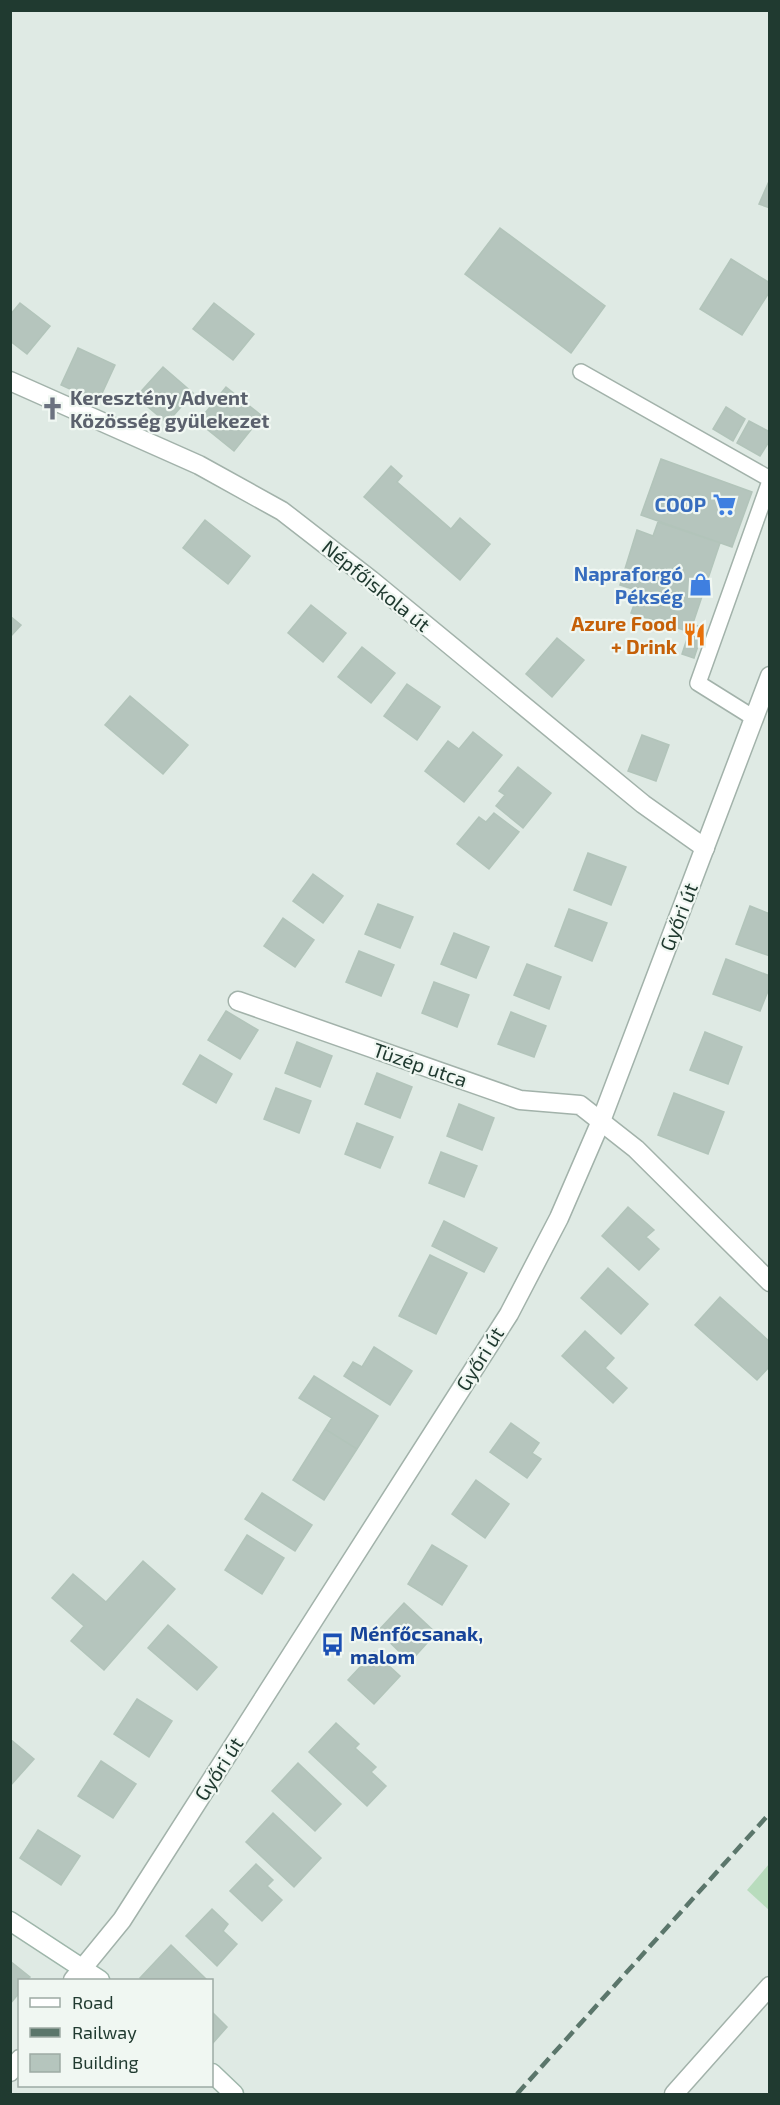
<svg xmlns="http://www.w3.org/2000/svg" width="780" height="2105" viewBox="0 0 780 2105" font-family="'Exo 2',sans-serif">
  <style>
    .green { fill: #b8dcbd }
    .building { fill: #b5c5bd; stroke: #b2c4ba; stroke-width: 1.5 }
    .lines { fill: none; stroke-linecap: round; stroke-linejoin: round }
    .service-casing { stroke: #a2b2aa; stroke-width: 18 }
    .minor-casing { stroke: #a2b2aa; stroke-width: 21 }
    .tertiary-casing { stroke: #a2b2aa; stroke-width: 21 }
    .secondary-casing { stroke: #9eb6aa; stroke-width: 21 }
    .service { stroke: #fff; stroke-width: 15 }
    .minor { stroke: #fff; stroke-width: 18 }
    .tertiary { stroke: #fff; stroke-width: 18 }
    .secondary { stroke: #fff; stroke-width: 18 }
    .rail { stroke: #5b766b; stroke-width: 4.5; stroke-dasharray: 12 6; stroke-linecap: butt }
    .labels { text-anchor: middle; stroke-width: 4.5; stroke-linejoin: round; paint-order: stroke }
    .worship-label { font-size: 20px; font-weight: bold; fill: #5b616d; stroke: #f0f7f2; text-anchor: start }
    .shop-label { font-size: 20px; font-weight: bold; fill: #366cbe; stroke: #f0f7f2; text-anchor: end }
    .street-label { font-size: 20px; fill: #203a30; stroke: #f0f7f2 }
    .food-label { font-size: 20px; font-weight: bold; fill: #c56008; stroke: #f0f7f2; text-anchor: end }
    .transit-label { font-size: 20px; font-weight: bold; fill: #164399; stroke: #f0f7f2; text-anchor: start }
  </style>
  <rect width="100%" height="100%" fill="#dfeae4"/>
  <path class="green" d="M 769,1864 L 769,1910 L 747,1890 Z"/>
  <path class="building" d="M 770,179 L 770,208 L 759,204 Z
    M 500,228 L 605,306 L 571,353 L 465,274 Z
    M 731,259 L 770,283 L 770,291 L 742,335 L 700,309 Z
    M 20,303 L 50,326 L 27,354 L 10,341 L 10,315 Z
    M 214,303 L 254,334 L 233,360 L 193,329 Z
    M 78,348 L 115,365 L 98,402 L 61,385 Z
    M 163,367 L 193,393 L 167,423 L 136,397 Z
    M 226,387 L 262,416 L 234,451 L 198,422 Z
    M 726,407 L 745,419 L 733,441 L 713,429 Z
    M 749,421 L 770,432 L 770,440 L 760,456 L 737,443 Z
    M 661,459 L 752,492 L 732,547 L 641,515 Z
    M 391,466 L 402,476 L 397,482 L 451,529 L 460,518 L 490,544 L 460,580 L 364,497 Z
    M 205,520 L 250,556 L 228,584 L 183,548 Z
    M 658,522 L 720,543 L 690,632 L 631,613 L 639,591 L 620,585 L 637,530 L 653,536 Z
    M 311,605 L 346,633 L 323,662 L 288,633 Z
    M 10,616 L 21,625 L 10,637 Z
    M 692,624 L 704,628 L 694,658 L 682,654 Z
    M 557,638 L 584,660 L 552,697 L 526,674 Z
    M 362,647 L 395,673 L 371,703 L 338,677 Z
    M 407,684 L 440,707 L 417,740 L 384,716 Z
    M 130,696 L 188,745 L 163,774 L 105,725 Z
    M 473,732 L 502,755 L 464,802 L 425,771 L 448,741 L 459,749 Z
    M 642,735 L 669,745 L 656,781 L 628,771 Z
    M 518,767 L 551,793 L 523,828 L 496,806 L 505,795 L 499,791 Z
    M 494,813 L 519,832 L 489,869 L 457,844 L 479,817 L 486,822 Z
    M 588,853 L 626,867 L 611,905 L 574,890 Z
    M 313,874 L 343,896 L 323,923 L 293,901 Z
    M 378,904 L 413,917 L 400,948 L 365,934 Z
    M 750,906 L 770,914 L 770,956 L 736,944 Z
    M 569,909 L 607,923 L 592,961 L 555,946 Z
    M 283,918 L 314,940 L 295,967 L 264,946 Z
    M 454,933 L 489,947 L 476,978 L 441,964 Z
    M 359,951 L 394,965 L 381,996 L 346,982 Z
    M 726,959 L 770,976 L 770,986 L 760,1011 L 713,994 Z
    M 527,964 L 561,977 L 549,1009 L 514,995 Z
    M 434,982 L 469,995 L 457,1027 L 422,1013 Z
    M 226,1011 L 258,1030 L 240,1059 L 208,1040 Z
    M 511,1012 L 546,1026 L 534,1057 L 498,1044 Z
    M 705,1032 L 742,1047 L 728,1084 L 690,1070 Z
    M 297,1042 L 332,1056 L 320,1087 L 285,1073 Z
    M 200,1055 L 232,1074 L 216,1103 L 183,1084 Z
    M 377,1073 L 412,1087 L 400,1118 L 365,1104 Z
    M 276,1088 L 311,1101 L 299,1133 L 264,1119 Z
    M 674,1093 L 724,1112 L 708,1154 L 658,1135 Z
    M 459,1104 L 494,1118 L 482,1150 L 447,1136 Z
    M 357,1123 L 393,1137 L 380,1168 L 345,1154 Z
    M 441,1152 L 477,1166 L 464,1197 L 429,1183 Z
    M 628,1207 L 654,1230 L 646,1237 L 659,1249 L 639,1270 L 602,1236 Z
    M 444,1221 L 497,1248 L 484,1272 L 432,1246 Z
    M 430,1255 L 467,1273 L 436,1334 L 399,1316 Z
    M 608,1268 L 648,1304 L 621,1334 L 581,1298 Z
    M 720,1297 L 770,1342 L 770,1366 L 757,1380 L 695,1325 Z
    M 585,1331 L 614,1358 L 605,1368 L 627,1388 L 613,1403 L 562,1356 Z
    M 374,1347 L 412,1371 L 390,1405 L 344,1376 L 353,1362 L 362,1367 Z
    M 314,1376 L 378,1416 L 357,1449 L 325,1429 L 332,1418 L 299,1398 Z
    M 511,1423 L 539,1443 L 532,1453 L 541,1459 L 527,1478 L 490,1452 Z
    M 325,1429 L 357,1449 L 324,1500 L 293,1480 Z
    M 476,1480 L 509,1504 L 485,1538 L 452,1514 Z
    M 262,1493 L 312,1525 L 295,1551 L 245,1519 Z
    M 247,1535 L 284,1558 L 262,1594 L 225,1570 Z
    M 432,1545 L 467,1566 L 442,1605 L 408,1584 Z
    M 143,1561 L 175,1589 L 104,1670 L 71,1641 L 84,1626 L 52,1598 L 73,1574 L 106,1602 Z
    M 404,1603 L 436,1633 L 410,1662 L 378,1631 Z
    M 168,1625 L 217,1667 L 197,1690 L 148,1648 Z
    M 374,1652 L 400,1676 L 374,1704 L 348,1680 Z
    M 137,1699 L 172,1721 L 149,1757 L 114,1734 Z
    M 336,1723 L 359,1744 L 355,1748 L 376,1767 L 371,1772 L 386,1786 L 367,1806 L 309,1752 Z
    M 10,1739 L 34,1759 L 10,1786 Z
    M 101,1761 L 136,1784 L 113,1818 L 78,1796 Z
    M 298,1763 L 341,1804 L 315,1831 L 272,1791 Z
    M 273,1813 L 321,1858 L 294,1887 L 246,1842 Z
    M 38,1830 L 80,1856 L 61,1885 L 20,1858 Z
    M 256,1864 L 273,1880 L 267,1886 L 282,1900 L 262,1921 L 230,1891 Z
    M 212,1909 L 228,1924 L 223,1931 L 237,1944 L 217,1966 L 186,1936 Z
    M 171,1945 L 206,1979 L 205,1980 L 142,1980 L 140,1978 Z
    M 10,1961 L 30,1977 L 27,1980 L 20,1980 L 20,1992 L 10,2004 Z
    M 212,2012 L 227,2027 L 212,2044 Z"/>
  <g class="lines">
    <defs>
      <path id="service" d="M 581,372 L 770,479
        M 754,718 L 698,683 L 770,481"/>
      <path id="minor" d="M 10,381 L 199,465 L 282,511 L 371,580 L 643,804 L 705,848
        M 238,1001 L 520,1100 L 580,1105 L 636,1149 L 770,1282
        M 674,2094 L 770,1986"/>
      <path id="tertiary" d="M 73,1980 L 122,1920 L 509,1314 L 559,1218 L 601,1121 L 770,676
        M 10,2072 L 20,2059"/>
      <path id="secondary" d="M 10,1921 L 100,1980
        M 212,2073 L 234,2094"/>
    </defs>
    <use href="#service" class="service-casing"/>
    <use href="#minor" class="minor-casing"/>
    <use href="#tertiary" class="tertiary-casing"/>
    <use href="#secondary" class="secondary-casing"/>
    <use href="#service" class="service"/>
    <use href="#minor" class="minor"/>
    <use href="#tertiary" class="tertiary"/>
    <use href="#secondary" class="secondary"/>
    <path class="rail" d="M 517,2094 L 770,1813"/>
  </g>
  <defs>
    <symbol id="church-bare" viewBox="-9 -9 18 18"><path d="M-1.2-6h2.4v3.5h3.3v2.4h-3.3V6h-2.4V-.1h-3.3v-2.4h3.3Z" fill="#6b7280" stroke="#f0f7f2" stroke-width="2.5" paint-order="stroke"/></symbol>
    <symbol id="supermarket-bare" viewBox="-9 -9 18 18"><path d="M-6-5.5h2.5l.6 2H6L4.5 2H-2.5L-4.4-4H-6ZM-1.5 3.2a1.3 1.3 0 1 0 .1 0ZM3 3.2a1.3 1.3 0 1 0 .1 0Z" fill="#3f7fe0" stroke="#f0f7f2" stroke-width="2.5" paint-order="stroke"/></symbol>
    <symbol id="shop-bare" viewBox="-9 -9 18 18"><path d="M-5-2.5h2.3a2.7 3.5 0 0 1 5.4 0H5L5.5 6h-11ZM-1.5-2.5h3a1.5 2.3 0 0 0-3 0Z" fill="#3f7fe0" stroke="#f0f7f2" stroke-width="2.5" paint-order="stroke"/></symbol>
    <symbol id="restaurant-bare" viewBox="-9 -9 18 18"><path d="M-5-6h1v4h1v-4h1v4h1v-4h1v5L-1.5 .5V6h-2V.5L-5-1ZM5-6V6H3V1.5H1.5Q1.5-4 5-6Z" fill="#e8710a" stroke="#f0f7f2" stroke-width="2.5" paint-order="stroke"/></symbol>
    <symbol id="bus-bare" viewBox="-9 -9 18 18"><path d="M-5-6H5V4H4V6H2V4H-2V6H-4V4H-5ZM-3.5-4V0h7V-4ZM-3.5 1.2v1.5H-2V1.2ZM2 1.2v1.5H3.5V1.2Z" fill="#1a4fb4" stroke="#f0f7f2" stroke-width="2.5" paint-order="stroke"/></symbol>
  </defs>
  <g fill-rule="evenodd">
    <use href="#church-bare" x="36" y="392" width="33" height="33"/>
    <use href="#supermarket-bare" x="708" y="488" width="33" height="33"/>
    <use href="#shop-bare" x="684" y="568" width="33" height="33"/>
    <use href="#restaurant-bare" x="678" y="618" width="33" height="33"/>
    <use href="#bus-bare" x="316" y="1628" width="33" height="33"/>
  </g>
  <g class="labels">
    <g class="worship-label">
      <text x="70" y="405">Keresztény Advent<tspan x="70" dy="23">Közösség gyülekezet</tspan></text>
    </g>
    <g class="shop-label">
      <text x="706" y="512">COOP</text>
      <text x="683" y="581">Napraforgó<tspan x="683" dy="23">Pékség</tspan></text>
    </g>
    <g class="street-label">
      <text transform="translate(376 586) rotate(39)" y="7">Népfőiskola út</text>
      <text transform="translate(679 917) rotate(-69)" y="7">Győri út</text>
      <text transform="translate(420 1065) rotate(19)" y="7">Tüzép utca</text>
      <text transform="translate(480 1359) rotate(-58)" y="7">Győri út</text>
      <text transform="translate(219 1769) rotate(-57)" y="7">Győri út</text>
    </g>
    <g class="food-label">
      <text x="677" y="631">Azure Food<tspan x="677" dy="23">+ Drink</tspan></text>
    </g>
    <g class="transit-label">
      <text x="350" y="1641">Ménfőcsanak,<tspan x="350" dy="23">malom</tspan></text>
    </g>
  </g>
  <rect width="780" height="2105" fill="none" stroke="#203a30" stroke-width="24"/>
  <rect x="18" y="1979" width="195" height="108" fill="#f0f7f2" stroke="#9daba4" stroke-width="1.5"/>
  <rect x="30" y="1998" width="30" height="9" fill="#ffffff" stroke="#9daba4" stroke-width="1.5"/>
  <text x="72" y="2009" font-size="18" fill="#203a30">Road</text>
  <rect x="30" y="2028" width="30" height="9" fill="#5b766b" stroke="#9daba4" stroke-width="1.5"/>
  <text x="72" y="2039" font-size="18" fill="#203a30">Railway</text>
  <rect x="30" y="2054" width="30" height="18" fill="#b5c5bd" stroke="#9daba4" stroke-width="1.5"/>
  <text x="72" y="2069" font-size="18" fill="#203a30">Building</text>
</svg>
